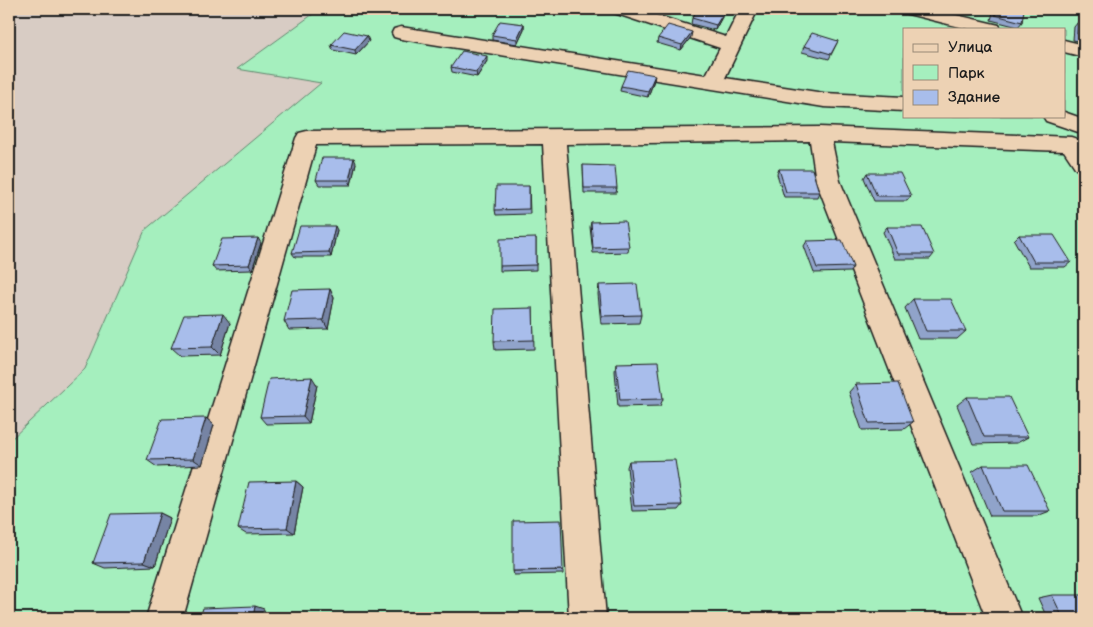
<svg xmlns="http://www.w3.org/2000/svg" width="1093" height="627" viewBox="0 0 1093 627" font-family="'Balsamiq Sans',sans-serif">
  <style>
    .green { fill: #a5efbe; stroke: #60866d; fill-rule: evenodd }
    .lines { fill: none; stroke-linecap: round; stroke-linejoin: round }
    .minor-casing { stroke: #1c1c1c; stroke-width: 3 }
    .minor { fill: #edd2b4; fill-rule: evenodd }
    .wall { fill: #90a3ca; stroke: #1c1c1c }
    .shaded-wall { fill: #7684a4; stroke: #1c1c1c }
    .building { fill: #a8bdeb; stroke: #1c1c1c }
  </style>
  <rect width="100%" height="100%" fill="#d8ccc4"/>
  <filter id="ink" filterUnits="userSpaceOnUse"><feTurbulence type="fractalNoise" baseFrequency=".02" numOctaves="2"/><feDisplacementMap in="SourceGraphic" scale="10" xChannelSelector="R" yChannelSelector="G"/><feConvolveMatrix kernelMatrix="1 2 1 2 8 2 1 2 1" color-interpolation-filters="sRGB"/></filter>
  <g filter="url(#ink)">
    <path class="green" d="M 320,9 L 1084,9 L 1084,618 L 9,618 L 9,441 L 85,369 L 145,230 L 321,83 L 237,69 ZM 904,29 L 1064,29 L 1064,116 L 904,116 Z"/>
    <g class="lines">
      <defs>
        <path id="minor" d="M 611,9 L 637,9 L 726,37 L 740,9 L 758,9 L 725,78 L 824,93 L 904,97 L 904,111 L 824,107 L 401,39 L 394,37 L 392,33 L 394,29 L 401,27 L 706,75 L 720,48 L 614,13 Z
          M 901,9 L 931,9 L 999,25 L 1001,29 L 968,29 L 904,13 Z
          M 1064,40 L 1084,45 L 1084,57 L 1064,52 Z
          M 1064,112 L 1084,119 L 1084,134 L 1046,121 L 1043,116 L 1064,116 Z
          M 820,127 L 1071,137 C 1088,141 1085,156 1084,171 L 1076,169 L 1064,151 L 832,142 L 840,181 L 1022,618 L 986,618 L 816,181 L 810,141 L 566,144 L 606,618 L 569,618 L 543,144 L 316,145 L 183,618 L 146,618 L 296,138 L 299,133 L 307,131 Z"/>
      </defs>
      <use href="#minor" class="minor-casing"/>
      <use href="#minor" class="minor"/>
    </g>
    <path class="wall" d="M 554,9 L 582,9 L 576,15 Z
      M 783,9 L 792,9 L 790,11 Z
      M 994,9 L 1021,9 L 1022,22 L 1018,27 L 991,20 Z
      M 722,17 L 715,30 L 691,24 L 692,18 Z
      M 1078,22 L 1084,23 L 1084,42 L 1073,40 L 1074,27 Z
      M 524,24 L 524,29 L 517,44 L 492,40 L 492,35 Z
      M 691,37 L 681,50 L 657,43 L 658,38 Z
      M 369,41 L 356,55 L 333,50 L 331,45 Z
      M 838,41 L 829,59 L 802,52 L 804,46 Z
      M 487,61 L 477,77 L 452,72 L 451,67 Z
      M 655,75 L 654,80 L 648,97 L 620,91 L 621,86 Z
      M 356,163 L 351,185 L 319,185 L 316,180 Z
      M 583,165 L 617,188 L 616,193 L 584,193 Z
      M 779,169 L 819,192 L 817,197 L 784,197 L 777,174 Z
      M 867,173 L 911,196 L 907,201 L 874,201 L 864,178 Z
      M 529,186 L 530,214 L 496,215 L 495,210 Z
      M 591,222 L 629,247 L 628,252 L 593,253 L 590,227 Z
      M 887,227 L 934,254 L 930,259 L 895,259 L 883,232 Z
      M 337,230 L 331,257 L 295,257 L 292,253 Z
      M 1019,235 L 1071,262 L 1065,267 L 1029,267 L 1014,240 Z
      M 536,238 L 536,270 L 500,271 L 500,266 Z
      M 807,241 L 853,267 L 850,272 L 814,273 L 804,246 Z
      M 261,243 L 252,270 L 216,271 L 212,266 Z
      M 599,285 L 641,315 L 639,323 L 601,324 L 598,294 Z
      M 330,289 L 334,298 L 328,329 L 289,330 L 284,321 Z
      M 913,299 L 966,331 L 957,339 L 918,339 L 905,308 Z
      M 533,308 L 534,349 L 495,350 L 494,341 Z
      M 230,323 L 220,355 L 180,356 L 171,348 Z
      M 616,363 L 663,399 L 660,406 L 618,407 L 615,371 Z
      M 856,384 L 913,422 L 904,429 L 862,430 L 849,392 Z
      M 317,385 L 309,423 L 266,424 L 260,417 Z
      M 967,397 L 1028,437 L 1017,443 L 973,444 L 957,405 Z
      M 206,418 L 214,425 L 202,465 L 157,467 L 147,460 Z
      M 629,461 L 682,505 L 678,510 L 632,511 L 627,467 Z
      M 983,465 L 1050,511 L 1037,516 L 990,516 L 972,472 Z
      M 296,481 L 303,487 L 294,533 L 246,534 L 238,529 Z
      M 160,513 L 170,518 L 155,566 L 105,568 L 93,563 Z
      M 563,570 L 563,574 L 514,575 L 513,571 Z
      M 1052,595 L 1084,618 L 1047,618 L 1038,598 Z"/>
    <path class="shaded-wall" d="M 577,9 L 582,9 L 576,15 L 576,10 Z
      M 724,12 L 722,17 L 715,30 L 716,25 Z
      M 524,24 L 524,29 L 517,44 L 517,39 Z
      M 692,32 L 691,37 L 681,50 L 682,45 Z
      M 367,36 L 369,41 L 356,55 L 355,50 Z
      M 487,56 L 487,61 L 477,77 L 476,72 Z
      M 655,75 L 654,80 L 648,97 L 648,91 Z
      M 354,158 L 356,163 L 351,185 L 349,180 Z
      M 335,226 L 337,230 L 331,257 L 329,252 Z
      M 258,238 L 261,243 L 252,270 L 249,265 Z
      M 330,289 L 334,298 L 328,329 L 323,320 Z
      M 223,314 L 230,323 L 220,355 L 212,347 Z
      M 312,377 L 317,385 L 309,423 L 303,416 Z
      M 206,418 L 214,425 L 202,465 L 193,459 Z
      M 296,481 L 303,487 L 294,533 L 287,528 Z
      M 160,513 L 170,518 L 155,566 L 144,562 Z
      M 255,606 L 264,609 L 262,618 L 253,618 Z"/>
    <path class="building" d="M 698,9 L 711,9 L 724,12 L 716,25 L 692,18 Z
      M 996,9 L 1021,9 L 1024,10 L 1022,22 L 995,15 Z
      M 500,21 L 524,24 L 517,39 L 492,35 Z
      M 1078,22 L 1084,23 L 1084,36 L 1077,34 Z
      M 668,25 L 692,32 L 682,45 L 658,38 Z
      M 344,31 L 367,36 L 355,50 L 331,45 Z
      M 812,33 L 838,41 L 831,54 L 804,46 Z
      M 462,51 L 487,56 L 476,72 L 451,67 Z
      M 628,70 L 655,75 L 648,91 L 621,86 Z
      M 322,158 L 354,158 L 349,180 L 316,180 Z
      M 583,165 L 615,166 L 617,188 L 584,188 Z
      M 779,169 L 812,169 L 819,192 L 786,192 Z
      M 867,173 L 900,173 L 911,196 L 877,196 Z
      M 496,186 L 529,186 L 529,209 L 495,210 Z
      M 625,221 L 629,247 L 593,248 L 591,222 Z
      M 300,226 L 335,226 L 329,252 L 292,253 Z
      M 887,227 L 922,227 L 934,254 L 898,254 Z
      M 1019,235 L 1054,235 L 1071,262 L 1034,262 Z
      M 258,238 L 249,265 L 212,266 L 222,239 Z
      M 536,238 L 536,265 L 500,266 L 500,239 Z
      M 842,240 L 853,267 L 817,268 L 807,241 Z
      M 637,284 L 641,315 L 602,316 L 599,285 Z
      M 330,289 L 323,320 L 284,321 L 292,290 Z
      M 913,299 L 951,299 L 966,331 L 926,331 Z
      M 533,308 L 534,340 L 494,341 L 495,309 Z
      M 223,314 L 212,347 L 171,348 L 184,315 Z
      M 658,362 L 663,399 L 620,400 L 616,363 Z
      M 312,377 L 303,416 L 260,417 L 269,379 Z
      M 898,383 L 913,422 L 869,423 L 856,384 Z
      M 967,397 L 1009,397 L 1028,437 L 984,437 Z
      M 206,418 L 193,459 L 147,460 L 162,419 Z
      M 675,460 L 682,505 L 634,506 L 629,461 Z
      M 983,465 L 1028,465 L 1050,511 L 1002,511 Z
      M 296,481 L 287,528 L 238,529 L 249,482 Z
      M 160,513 L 144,562 L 93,563 L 111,514 Z
      M 561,520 L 563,570 L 513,571 L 513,521 Z
      M 1052,595 L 1084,595 L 1084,618 L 1063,618 Z
      M 255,606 L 253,618 L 200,618 L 203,608 Z"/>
  </g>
  <rect width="1093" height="627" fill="none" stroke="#edd2b4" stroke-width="30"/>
  <rect x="15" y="15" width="1063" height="597" fill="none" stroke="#1c1c1c" stroke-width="2" filter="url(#ink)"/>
  <rect x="903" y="28" width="162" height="90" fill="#edd2b4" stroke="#998977"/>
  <rect x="913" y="44" width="25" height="8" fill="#edd2b4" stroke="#998977"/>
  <text x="948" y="52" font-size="15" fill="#1c1c1c">Улица</text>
  <rect x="913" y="65" width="25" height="15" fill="#a5efbe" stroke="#998977"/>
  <text x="948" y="78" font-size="15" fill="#1c1c1c">Парк</text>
  <rect x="913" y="90" width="25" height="15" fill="#a8bdeb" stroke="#998977"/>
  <text x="948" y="102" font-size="15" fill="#1c1c1c">Здание</text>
</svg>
